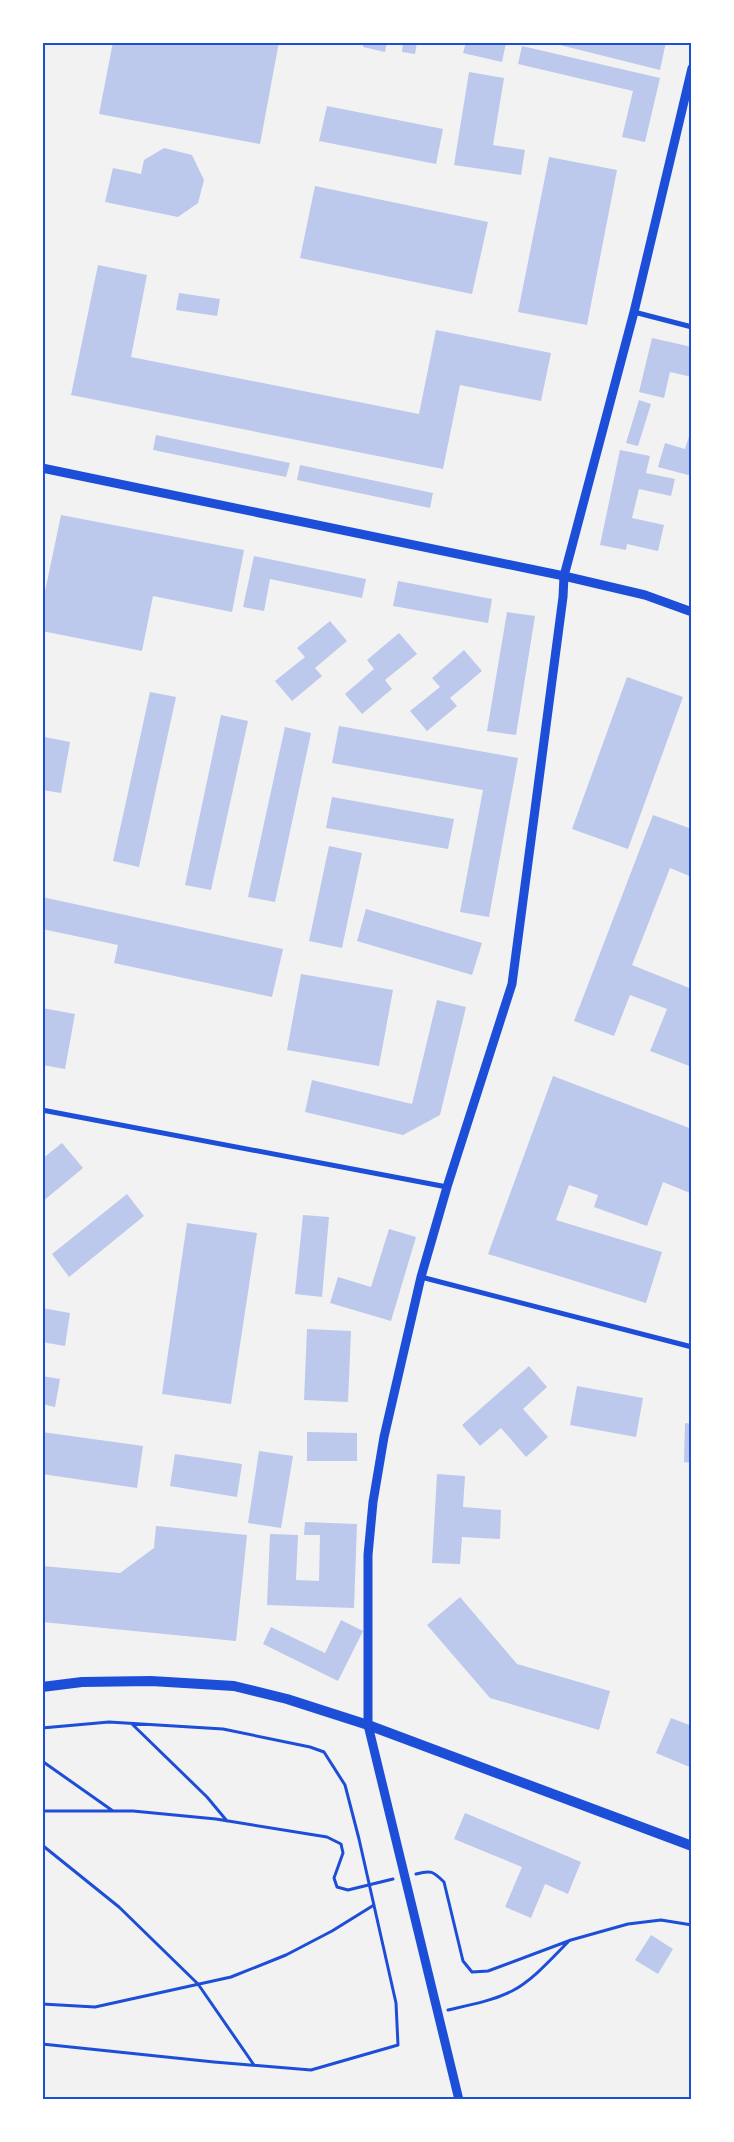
<svg xmlns="http://www.w3.org/2000/svg" width="734" height="2142" viewBox="0 0 734 2142" font-family="Cabin,sans-serif">
  <style>
    .building { fill: #bdc9ec }
    .lines { fill: none; stroke-linecap: round; stroke-linejoin: round }
    .path { stroke: #1d4ed8; stroke-width: 3 }
    .minor { stroke: #1d4ed8; stroke-width: 5 }
    .tertiary { stroke: #1d4ed8; stroke-width: 9 }
    .secondary { stroke: #1d4ed8; stroke-width: 10 }
    .neatline { fill: none; stroke: #1d4ed8; stroke-width: 2 }
  </style>
  <rect width="100%" height="100%" fill="#f2f2f2"/>
  <path class="building" d="M 42,42 L 46,42 L 43,54 L 42,54 Z
    M 113,42 L 279,42 L 260,144 L 99,114 Z
    M 364,42 L 387,42 L 385,52 L 363,47 Z
    M 403,42 L 417,42 L 415,54 L 402,52 Z
    M 466,42 L 506,43 L 502,62 L 463,53 Z
    M 548,42 L 666,42 L 660,70 Z
    M 522,46 L 660,78 L 645,142 L 622,137 L 633,91 L 518,64 Z
    M 469,72 L 504,78 L 493,145 L 525,150 L 521,175 L 454,165 Z
    M 327,106 L 443,129 L 436,164 L 319,141 Z
    M 164,148 L 192,155 L 204,180 L 198,203 L 178,217 L 105,202 L 113,168 L 141,174 L 144,160 Z
    M 549,157 L 617,170 L 587,325 L 518,312 Z
    M 315,186 L 488,222 L 472,294 L 300,258 Z
    M 98,265 L 147,275 L 131,357 L 419,414 L 436,330 L 551,353 L 541,401 L 460,385 L 443,469 L 71,395 Z
    M 179,293 L 220,299 L 217,316 L 176,310 Z
    M 652,338 L 692,347 L 692,377 L 670,372 L 664,398 L 639,392 Z
    M 639,400 L 651,404 L 638,446 L 626,443 Z
    M 692,427 L 692,476 L 658,467 L 665,443 L 685,449 Z
    M 156,435 L 290,463 L 286,477 L 153,450 Z
    M 620,450 L 650,456 L 646,473 L 675,479 L 671,496 L 639,489 L 632,518 L 664,525 L 658,551 L 627,544 L 626,550 L 600,545 Z
    M 300,465 L 433,493 L 430,508 L 297,480 Z
    M 61,515 L 244,550 L 232,612 L 153,596 L 142,651 L 42,631 L 42,606 Z
    M 254,556 L 366,579 L 362,598 L 270,579 L 264,611 L 243,607 Z
    M 398,581 L 492,599 L 488,623 L 393,606 Z
    M 507,612 L 535,616 L 516,735 L 487,731 Z
    M 330,621 L 347,641 L 315,668 L 322,676 L 292,701 L 275,681 L 305,657 L 297,648 Z
    M 399,633 L 417,654 L 385,680 L 392,689 L 362,714 L 345,694 L 374,669 L 367,660 Z
    M 464,650 L 482,671 L 450,698 L 457,706 L 427,731 L 410,711 L 440,687 L 432,678 Z
    M 627,677 L 683,697 L 628,849 L 572,829 Z
    M 150,692 L 176,697 L 139,867 L 113,861 Z
    M 221,715 L 248,721 L 211,890 L 185,885 Z
    M 339,726 L 518,758 L 489,917 L 460,912 L 483,790 L 332,763 Z
    M 285,727 L 311,733 L 275,902 L 248,897 Z
    M 45,737 L 70,742 L 61,793 L 42,790 L 42,753 Z
    M 332,797 L 454,819 L 448,849 L 326,828 Z
    M 653,815 L 692,829 L 692,877 L 670,868 L 632,965 L 692,989 L 692,1067 L 650,1051 L 667,1009 L 630,995 L 614,1036 L 574,1021 Z
    M 329,846 L 362,853 L 342,948 L 309,941 Z
    M 42,897 L 283,949 L 272,997 L 114,963 L 118,945 L 42,929 Z
    M 366,909 L 482,943 L 472,975 L 357,941 Z
    M 301,974 L 393,990 L 379,1066 L 287,1050 Z
    M 437,1000 L 466,1007 L 440,1115 L 403,1135 L 305,1112 L 312,1080 L 412,1104 Z
    M 42,1008 L 75,1014 L 65,1069 L 42,1065 Z
    M 553,1076 L 692,1129 L 690,1193 L 663,1182 L 647,1226 L 594,1207 L 598,1195 L 569,1185 L 556,1220 L 662,1252 L 646,1303 L 488,1254 Z
    M 62,1143 L 83,1168 L 42,1202 L 42,1159 Z
    M 127,1194 L 144,1216 L 69,1277 L 52,1254 Z
    M 303,1215 L 329,1217 L 322,1297 L 295,1294 Z
    M 187,1223 L 257,1233 L 231,1404 L 162,1394 Z
    M 389,1229 L 416,1237 L 391,1321 L 330,1303 L 338,1277 L 371,1287 Z
    M 42,1308 L 70,1313 L 65,1346 L 42,1342 Z
    M 307,1329 L 351,1331 L 348,1402 L 304,1400 Z
    M 529,1366 L 547,1387 L 523,1409 L 548,1437 L 526,1457 L 501,1428 L 480,1446 L 462,1425 Z
    M 42,1376 L 60,1379 L 55,1407 L 42,1404 Z
    M 577,1386 L 643,1398 L 636,1437 L 570,1425 Z
    M 685,1423 L 692,1424 L 692,1463 L 684,1462 Z
    M 42,1432 L 143,1446 L 137,1488 L 42,1474 Z
    M 307,1432 L 357,1433 L 357,1461 L 307,1461 Z
    M 259,1451 L 293,1456 L 281,1528 L 248,1523 Z
    M 175,1454 L 242,1464 L 237,1497 L 170,1486 Z
    M 437,1474 L 465,1476 L 463,1507 L 501,1510 L 500,1539 L 462,1537 L 460,1564 L 432,1563 Z
    M 305,1522 L 357,1524 L 354,1608 L 267,1605 L 270,1534 L 298,1535 L 296,1580 L 319,1581 L 320,1535 L 304,1535 Z
    M 156,1526 L 247,1535 L 236,1641 L 42,1622 L 42,1566 L 120,1573 L 154,1548 Z
    M 460,1597 L 517,1664 L 610,1691 L 599,1730 L 490,1698 L 427,1625 Z
    M 341,1620 L 363,1631 L 338,1681 L 263,1644 L 271,1627 L 325,1653 Z
    M 671,1718 L 692,1726 L 692,1768 L 656,1753 Z
    M 465,1813 L 581,1862 L 568,1894 L 545,1884 L 531,1918 L 505,1907 L 522,1867 L 454,1839 Z
    M 651,1935 L 673,1949 L 658,1974 L 635,1960 Z"/>
  <g class="lines">
    <path class="path" d="M 132,1724 L 207,1797 L 227,1821
      M 42,1728 L 109,1722 L 223,1729 L 310,1747 L 324,1752 L 345,1785 L 359,1839 L 396,2003 L 398,2045 L 311,2070 L 214,2062 L 42,2044
      M 42,1761 L 113,1811
      M 42,1811 L 133,1811 L 216,1819 L 327,1837 L 341,1844 L 343,1853 L 334,1878 L 337,1887 L 348,1890 L 393,1879
      M 42,1845 L 119,1907 L 198,1984 L 254,2065
      M 416,1874 C 431,1870 433,1871 444,1882 L 463,1961 L 472,1972 L 488,1971 L 571,1940 L 628,1924 L 661,1920 L 692,1925
      M 42,2004 L 95,2007 L 231,1977 L 286,1955 L 332,1931 L 374,1905
      M 448,2010 C 470,2005 492,2001 512,1991 C 533,1980 551,1959 568,1942"/>
    <path class="minor" d="M 634,312 L 692,327
      M 42,1110 L 447,1187
      M 421,1277 L 692,1347"/>
    <path class="tertiary" d="M 42,468 L 564,576 L 645,595 L 692,612
      M 459,2100 L 368,1725 L 368,1555 L 373,1502 L 384,1437 L 421,1277 L 447,1187 L 512,984 L 563,597 L 564,576 L 634,312 L 692,68"/>
    <path class="secondary" d="M 42,1687 L 82,1682 L 151,1681 L 234,1686 L 287,1699 L 368,1725 L 692,1846"/>
  </g>
  <rect width="734" height="2142" fill="none" stroke="#ffffff" stroke-width="88"/>
  <rect x="44" y="44" width="646" height="2054" class="neatline"/>
</svg>
